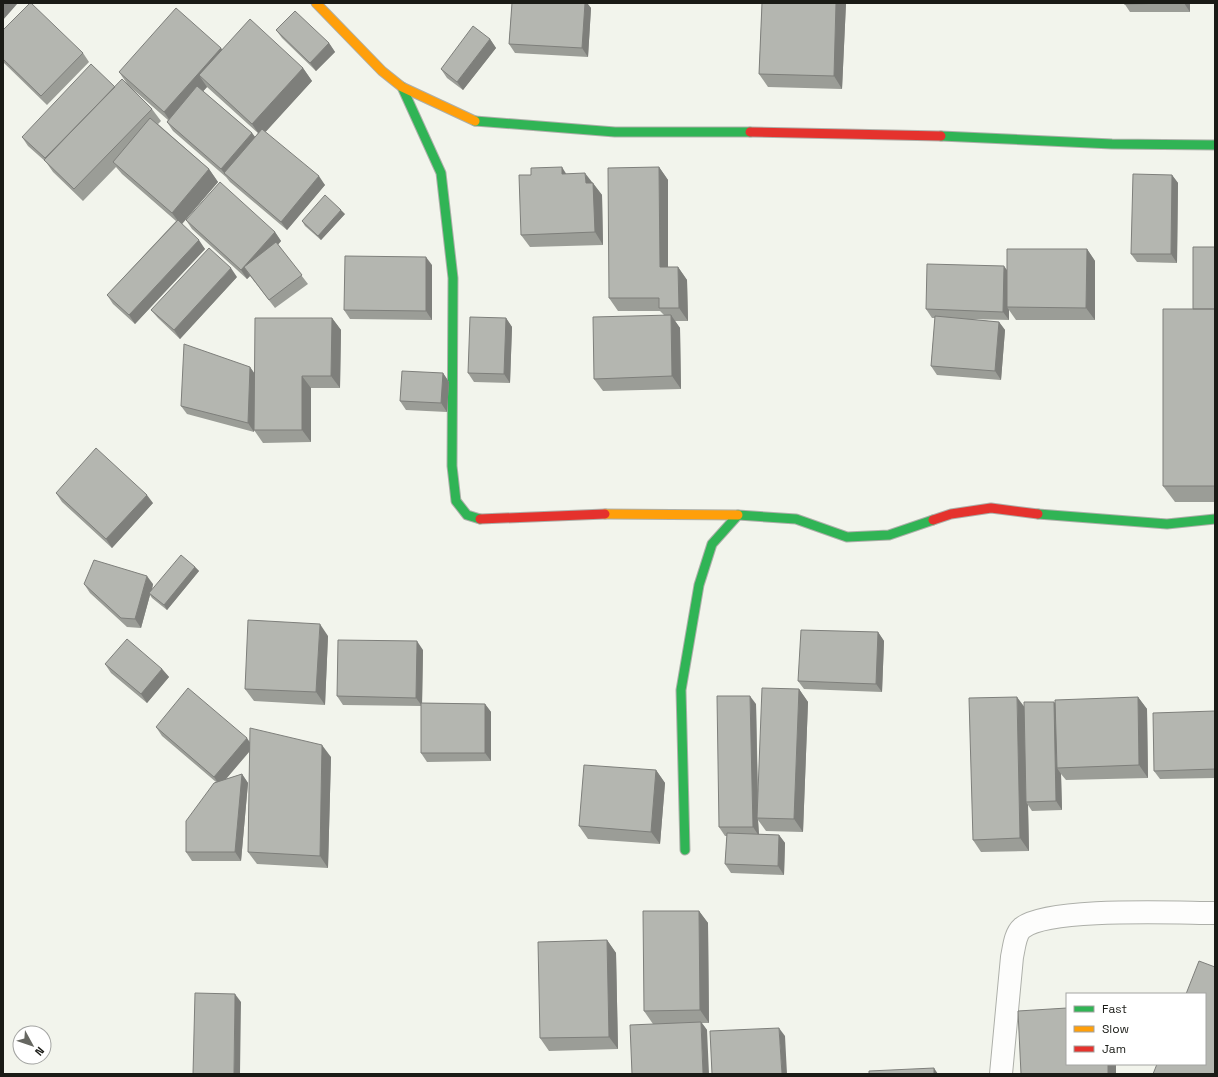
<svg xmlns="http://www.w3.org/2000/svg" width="1218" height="1077" viewBox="0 0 1218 1077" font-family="'Space Grotesk',sans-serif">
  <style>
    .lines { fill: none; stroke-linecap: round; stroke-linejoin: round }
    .street-casing { stroke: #adafa9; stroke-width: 24 }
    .fast-casing { stroke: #adafa9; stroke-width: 11 }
    .slow-casing { stroke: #adafa9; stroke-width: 11 }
    .jam-casing { stroke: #adafa9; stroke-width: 11 }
    .street { stroke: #fdfdfc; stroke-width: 22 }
    .fast { stroke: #30b455; stroke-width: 9 }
    .slow { stroke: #ff9f0a; stroke-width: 9 }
    .jam { stroke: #e5322d; stroke-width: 9 }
    .wall { fill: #9b9d97; fill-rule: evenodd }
    .shaded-wall { fill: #7e7f7b }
    .building { fill: #b4b6b0; stroke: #7e7f7b }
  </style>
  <rect width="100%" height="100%" fill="#f2f4ec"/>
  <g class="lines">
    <defs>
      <path id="street" d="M 1001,1074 L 1012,957 C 1014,948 1015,934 1022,928 C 1049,907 1176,913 1215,913"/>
      <path id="fast" d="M 402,87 L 441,173 L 453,278 L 452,466 L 456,501 L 467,515 L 480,519
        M 475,121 L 615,132 L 750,132
        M 941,136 L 1112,144 L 1215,145
        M 1038,514 L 1167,524 L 1215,519
        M 685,850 L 681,690 L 699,585 L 712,544 L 738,515 L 796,519 L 847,537 L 889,535 L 933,520"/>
      <path id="slow" d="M 316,3 L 382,71 L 402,87 L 475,121
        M 605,514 L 738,515"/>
      <path id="jam" d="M 750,132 L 941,136
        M 480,519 L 605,514
        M 933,520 L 951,514 L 991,508 L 1038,514"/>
    </defs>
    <use href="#street" class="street-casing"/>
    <use href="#fast" class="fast-casing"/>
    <use href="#slow" class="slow-casing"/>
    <use href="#jam" class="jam-casing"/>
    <use href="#street" class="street"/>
    <use href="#fast" class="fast"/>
    <use href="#slow" class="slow"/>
    <use href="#jam" class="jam"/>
  </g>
  <path class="wall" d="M 512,3 L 587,3 L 591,8 L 588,57 L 515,53 L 509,44 Z
    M 762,3 L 846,3 L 842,89 L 768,87 L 759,74 Z
    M 1124,3 L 1190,3 L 1190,12 L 1130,12 Z
    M 3,30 L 83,53 L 89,62 L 47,105 L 3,62 Z
    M 276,30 L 329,43 L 335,52 L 316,71 L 282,38 Z
    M 490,39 L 496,48 L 463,90 L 447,78 L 441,69 Z
    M 221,48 L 222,50 L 303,68 L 312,81 L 265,132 L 325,185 L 287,230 L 230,182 L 226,177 L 173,131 L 167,122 L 168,120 L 128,85 L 119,72 ZM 207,87 L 258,133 L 255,137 L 252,133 L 203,91 Z
    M 115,87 L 152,109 L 161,121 L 158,124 L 209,169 L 218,182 L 182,224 L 205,249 L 135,324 L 113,304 L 107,295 L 176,221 L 122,174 L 116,167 L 83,201 L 53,172 L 46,162 L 28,146 L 22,137 Z
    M 659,167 L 668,180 L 668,267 L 678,267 L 687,280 L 688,321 L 675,321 L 680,328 L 681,389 L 603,391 L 594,379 L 664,315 L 660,311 L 618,311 L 609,298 Z
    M 566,174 L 593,183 L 602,195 L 603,245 L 530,247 L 521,235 L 531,175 Z
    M 1172,175 L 1178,183 L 1177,263 L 1137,262 L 1131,254 Z
    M 345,214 L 321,240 L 305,226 L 302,221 Z
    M 186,220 L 275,232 L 281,241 L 278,245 L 308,284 L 275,308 L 250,276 L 247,279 L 192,229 Z
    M 1215,247 L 1215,502 L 1175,502 L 1163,486 L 1193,309 Z
    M 1087,249 L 1095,261 L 1095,320 L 1016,320 L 1009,310 L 1009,320 L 968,319 L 999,322 L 1005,330 L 1001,380 L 937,375 L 931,366 L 935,318 L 932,318 L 926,309 L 1007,270 Z
    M 432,265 L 432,320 L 350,319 L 344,310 Z
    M 237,277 L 180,339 L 158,318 L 151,310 Z
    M 332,318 L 341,330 L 340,388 L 311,388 L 311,442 L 263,443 L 254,430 L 255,413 L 254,432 L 187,414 L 181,406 L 250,367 L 255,374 Z
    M 506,318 L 512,327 L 510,383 L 474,382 L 468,373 Z
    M 443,373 L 449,382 L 447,412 L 406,410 L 400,401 Z
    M 56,493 L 153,503 L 112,548 L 62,502 Z
    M 195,567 L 199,571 L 167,610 L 152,598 L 150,595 L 141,628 L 127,627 L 90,593 L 84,584 L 153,584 L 152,590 Z
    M 878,632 L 884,641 L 882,692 L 804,689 L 798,681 Z
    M 328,636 L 325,705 L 254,701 L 245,689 Z
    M 423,650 L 422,703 L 485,704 L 491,712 L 491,761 L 427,762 L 421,753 L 421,706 L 343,705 L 337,696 Z
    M 105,664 L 162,669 L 169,677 L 147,703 L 111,673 Z
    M 799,689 L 808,702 L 803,832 L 766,831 L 758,820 L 759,834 L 779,835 L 785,843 L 784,875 L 731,873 L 725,864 L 727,836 L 725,836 L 719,827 L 756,704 L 758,790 Z
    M 1138,697 L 1147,709 L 1148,778 L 1066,780 L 1061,774 L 1062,810 L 1032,811 L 1028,805 L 1029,851 L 981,852 L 973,840 L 1024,707 L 1055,703 Z
    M 1215,711 L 1215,778 L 1160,779 L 1154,771 Z
    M 156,727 L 250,742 L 331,757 L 328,868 L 257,864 L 248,852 L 250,751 L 226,779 L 242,774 L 248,783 L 241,861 L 192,861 L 186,852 L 216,782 L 162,736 Z
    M 656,770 L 665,783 L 660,844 L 588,839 L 579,826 Z
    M 699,911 L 708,923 L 709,1023 L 702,1023 L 707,1030 L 653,1024 L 644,1011 Z
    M 607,940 L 616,953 L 618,1049 L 549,1051 L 540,1038 Z"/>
  <path class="shaded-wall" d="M 4,3 L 18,3 L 3,20 L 3,4 Z
    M 585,3 L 587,3 L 591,8 L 588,57 L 582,48 Z
    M 836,3 L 846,3 L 842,89 L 834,76 Z
    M 1184,3 L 1190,3 L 1190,12 Z
    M 490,39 L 496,48 L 463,90 L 457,82 Z
    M 329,43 L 335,52 L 316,71 L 310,63 Z
    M 221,48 L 230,61 L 199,75 L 207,87 L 173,125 L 164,112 Z
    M 303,68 L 312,81 L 261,137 L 252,124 Z
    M 252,133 L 259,142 L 225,174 L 221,169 Z
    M 562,167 L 570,180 L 562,174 Z
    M 659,167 L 668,180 L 668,280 L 660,267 Z
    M 209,169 L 218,182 L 181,225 L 172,213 Z
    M 585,173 L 602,195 L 603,245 L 595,232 L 586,183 Z
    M 1172,175 L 1178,183 L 1177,263 L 1171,254 Z
    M 319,176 L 325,185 L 287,230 L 281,222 Z
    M 341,210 L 345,214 L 321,240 L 318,236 Z
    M 275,232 L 281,241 L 250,275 L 244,267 L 250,276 L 247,279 L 241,270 Z
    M 199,240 L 205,249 L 135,324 L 129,315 Z
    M 1087,249 L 1095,261 L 1095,320 L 1086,308 Z
    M 426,257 L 432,265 L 432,320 L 426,311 Z
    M 1004,266 L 1010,274 L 1007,307 L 1009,310 L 1009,320 L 1003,312 Z
    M 678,267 L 687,280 L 688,321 L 679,308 Z
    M 231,268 L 237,277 L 180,339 L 174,330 Z
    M 671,315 L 680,328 L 681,389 L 672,376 Z
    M 332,318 L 341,330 L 340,388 L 331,376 Z
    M 506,318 L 512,327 L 510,383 L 504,374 Z
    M 999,322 L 1005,330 L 1001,380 L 995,371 Z
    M 250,367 L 256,376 L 254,432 L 248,423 Z
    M 443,373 L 449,382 L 447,412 L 441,403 Z
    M 302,376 L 311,388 L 311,442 L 302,430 Z
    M 147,495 L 153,503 L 112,548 L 106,539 Z
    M 195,567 L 199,571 L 167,610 L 164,605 Z
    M 147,576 L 153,584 L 151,594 L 149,593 L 150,595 L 141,628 L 135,619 Z
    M 320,624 L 328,636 L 325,705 L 316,692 Z
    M 878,632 L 884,641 L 882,692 L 876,684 Z
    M 417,641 L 423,650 L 422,706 L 416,698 Z
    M 162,669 L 169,677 L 147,703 L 141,694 Z
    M 799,689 L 808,702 L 803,832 L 794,819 Z
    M 750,696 L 756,704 L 758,818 L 757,818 L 758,820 L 759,836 L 753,827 Z
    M 1017,697 L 1026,709 L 1026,802 L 1028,805 L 1029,851 L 1020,838 Z
    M 1138,697 L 1147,709 L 1148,778 L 1139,765 Z
    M 1054,702 L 1060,710 L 1057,768 L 1061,774 L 1062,810 L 1056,801 Z
    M 485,704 L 491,712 L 491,761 L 485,753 Z
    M 247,738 L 253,747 L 220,786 L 214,777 Z
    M 322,745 L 331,757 L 328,868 L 320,856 Z
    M 656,770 L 665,783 L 660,844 L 651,832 Z
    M 242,774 L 248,783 L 241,861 L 235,852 Z
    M 779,835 L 785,843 L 784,875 L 778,866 Z
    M 699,911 L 708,923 L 709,1023 L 700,1010 Z
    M 607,940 L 616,953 L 618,1049 L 609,1037 Z
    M 235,994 L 241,1002 L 240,1074 L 234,1074 Z
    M 701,1022 L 707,1030 L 709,1074 L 703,1074 Z
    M 779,1028 L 785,1036 L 787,1074 L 782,1074 Z
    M 1108,1064 L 1116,1064 L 1116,1074 L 1108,1074 Z
    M 934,1068 L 938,1074 L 934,1074 Z"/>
  <path class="building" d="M 30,3 L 31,3 L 83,53 L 41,96 L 3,59 L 3,30 Z
    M 512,3 L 585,3 L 582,48 L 509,44 Z
    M 762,3 L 836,3 L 834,76 L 759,74 Z
    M 1124,3 L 1173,3 L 1124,4 Z
    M 176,8 L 221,48 L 164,112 L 119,72 Z
    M 295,11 L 329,43 L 310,63 L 276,30 Z
    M 250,19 L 303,68 L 252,124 L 199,75 Z
    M 473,26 L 490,39 L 457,82 L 441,69 Z
    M 91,64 L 115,87 L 45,158 L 22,137 Z
    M 122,79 L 152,109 L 74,189 L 44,160 Z
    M 197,86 L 252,133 L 221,169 L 167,122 Z
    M 150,118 L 209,169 L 172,213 L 113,162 Z
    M 262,129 L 319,176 L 281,222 L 224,173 Z
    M 562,167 L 562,174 L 585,173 L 586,183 L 593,183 L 595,232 L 521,235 L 519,175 L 531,175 L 531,168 Z
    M 659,167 L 660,267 L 678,267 L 679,308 L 659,308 L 659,298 L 609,298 L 608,168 Z
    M 1133,174 L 1172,175 L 1171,254 L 1131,254 Z
    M 220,182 L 275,232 L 241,270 L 186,220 Z
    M 325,195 L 341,210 L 318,236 L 302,221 Z
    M 178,220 L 199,240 L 129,315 L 107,295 Z
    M 276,242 L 302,275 L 269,300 L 244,267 Z
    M 1193,247 L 1215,247 L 1215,309 L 1193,309 Z
    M 209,248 L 231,268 L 174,330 L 151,310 Z
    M 1007,249 L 1087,249 L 1086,308 L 1007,307 Z
    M 345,256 L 426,257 L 426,311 L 344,310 Z
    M 927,264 L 1004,266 L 1003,312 L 926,309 Z
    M 1163,309 L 1215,309 L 1215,486 L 1163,486 Z
    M 671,315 L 672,376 L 594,379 L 593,317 Z
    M 935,316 L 999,322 L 995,371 L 931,366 Z
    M 470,317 L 506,318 L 504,374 L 468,373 Z
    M 255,318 L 332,318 L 331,376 L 302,376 L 302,430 L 254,430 Z
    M 184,344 L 250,367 L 248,423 L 181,406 Z
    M 402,371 L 443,373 L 441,403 L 400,401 Z
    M 96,448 L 147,495 L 106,539 L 56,493 Z
    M 181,555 L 195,567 L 164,605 L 149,593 Z
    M 94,560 L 147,576 L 135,619 L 121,618 L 84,584 Z
    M 248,620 L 320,624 L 316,692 L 245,689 Z
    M 801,630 L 878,632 L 876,684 L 798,681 Z
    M 127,639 L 162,669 L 141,694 L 105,664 Z
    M 338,640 L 417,641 L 416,698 L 337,696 Z
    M 188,688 L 247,738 L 214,777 L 156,727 Z
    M 762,688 L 799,689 L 794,819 L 757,818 Z
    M 717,696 L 750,696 L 753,827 L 719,827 Z
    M 1017,697 L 1020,838 L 973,840 L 969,698 Z
    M 1138,697 L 1139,765 L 1057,768 L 1055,700 Z
    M 1024,702 L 1054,702 L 1056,801 L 1026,802 Z
    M 421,703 L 485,704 L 485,753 L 421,753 Z
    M 1215,711 L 1215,769 L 1154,771 L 1153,713 Z
    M 250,728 L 322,745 L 320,856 L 248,852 Z
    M 584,765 L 656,770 L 651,832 L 579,826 Z
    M 242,774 L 235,852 L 186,852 L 186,821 L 214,783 Z
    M 727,833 L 779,835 L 778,866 L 725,864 Z
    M 643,911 L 699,911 L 700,1010 L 644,1011 Z
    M 607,940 L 609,1037 L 540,1038 L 538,942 Z
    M 1199,961 L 1215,967 L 1215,1074 L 1153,1074 L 1157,1064 L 1205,1064 L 1205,994 L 1186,994 Z
    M 195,993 L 235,994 L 234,1074 L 193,1074 Z
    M 1067,1008 L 1067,1064 L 1108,1064 L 1108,1074 L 1021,1074 L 1018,1011 Z
    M 701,1022 L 703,1074 L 632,1074 L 630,1025 Z
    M 779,1028 L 782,1074 L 712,1074 L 710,1031 Z
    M 934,1068 L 934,1074 L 869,1074 L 869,1071 Z"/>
  <rect width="1218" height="1077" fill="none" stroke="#1a1b16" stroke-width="8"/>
  <rect x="1066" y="993" width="140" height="72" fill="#ffffff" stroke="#a3a4a2"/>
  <rect x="1074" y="1006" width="20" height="6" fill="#30b455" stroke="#a3a4a2"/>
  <text x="1102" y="1013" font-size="12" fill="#1a1b16">Fast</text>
  <rect x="1074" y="1026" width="20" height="6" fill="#ff9f0a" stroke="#a3a4a2"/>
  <text x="1102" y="1033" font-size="12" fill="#1a1b16">Slow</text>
  <rect x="1074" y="1046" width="20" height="6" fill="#e5322d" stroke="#a3a4a2"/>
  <text x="1102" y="1053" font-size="12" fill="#1a1b16">Jam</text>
  <g transform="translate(32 1045) rotate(130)"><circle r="19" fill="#ffffff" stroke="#a3a4a2"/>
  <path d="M0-3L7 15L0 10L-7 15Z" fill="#666761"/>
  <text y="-6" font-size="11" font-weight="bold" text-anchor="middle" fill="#1a1b16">N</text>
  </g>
</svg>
